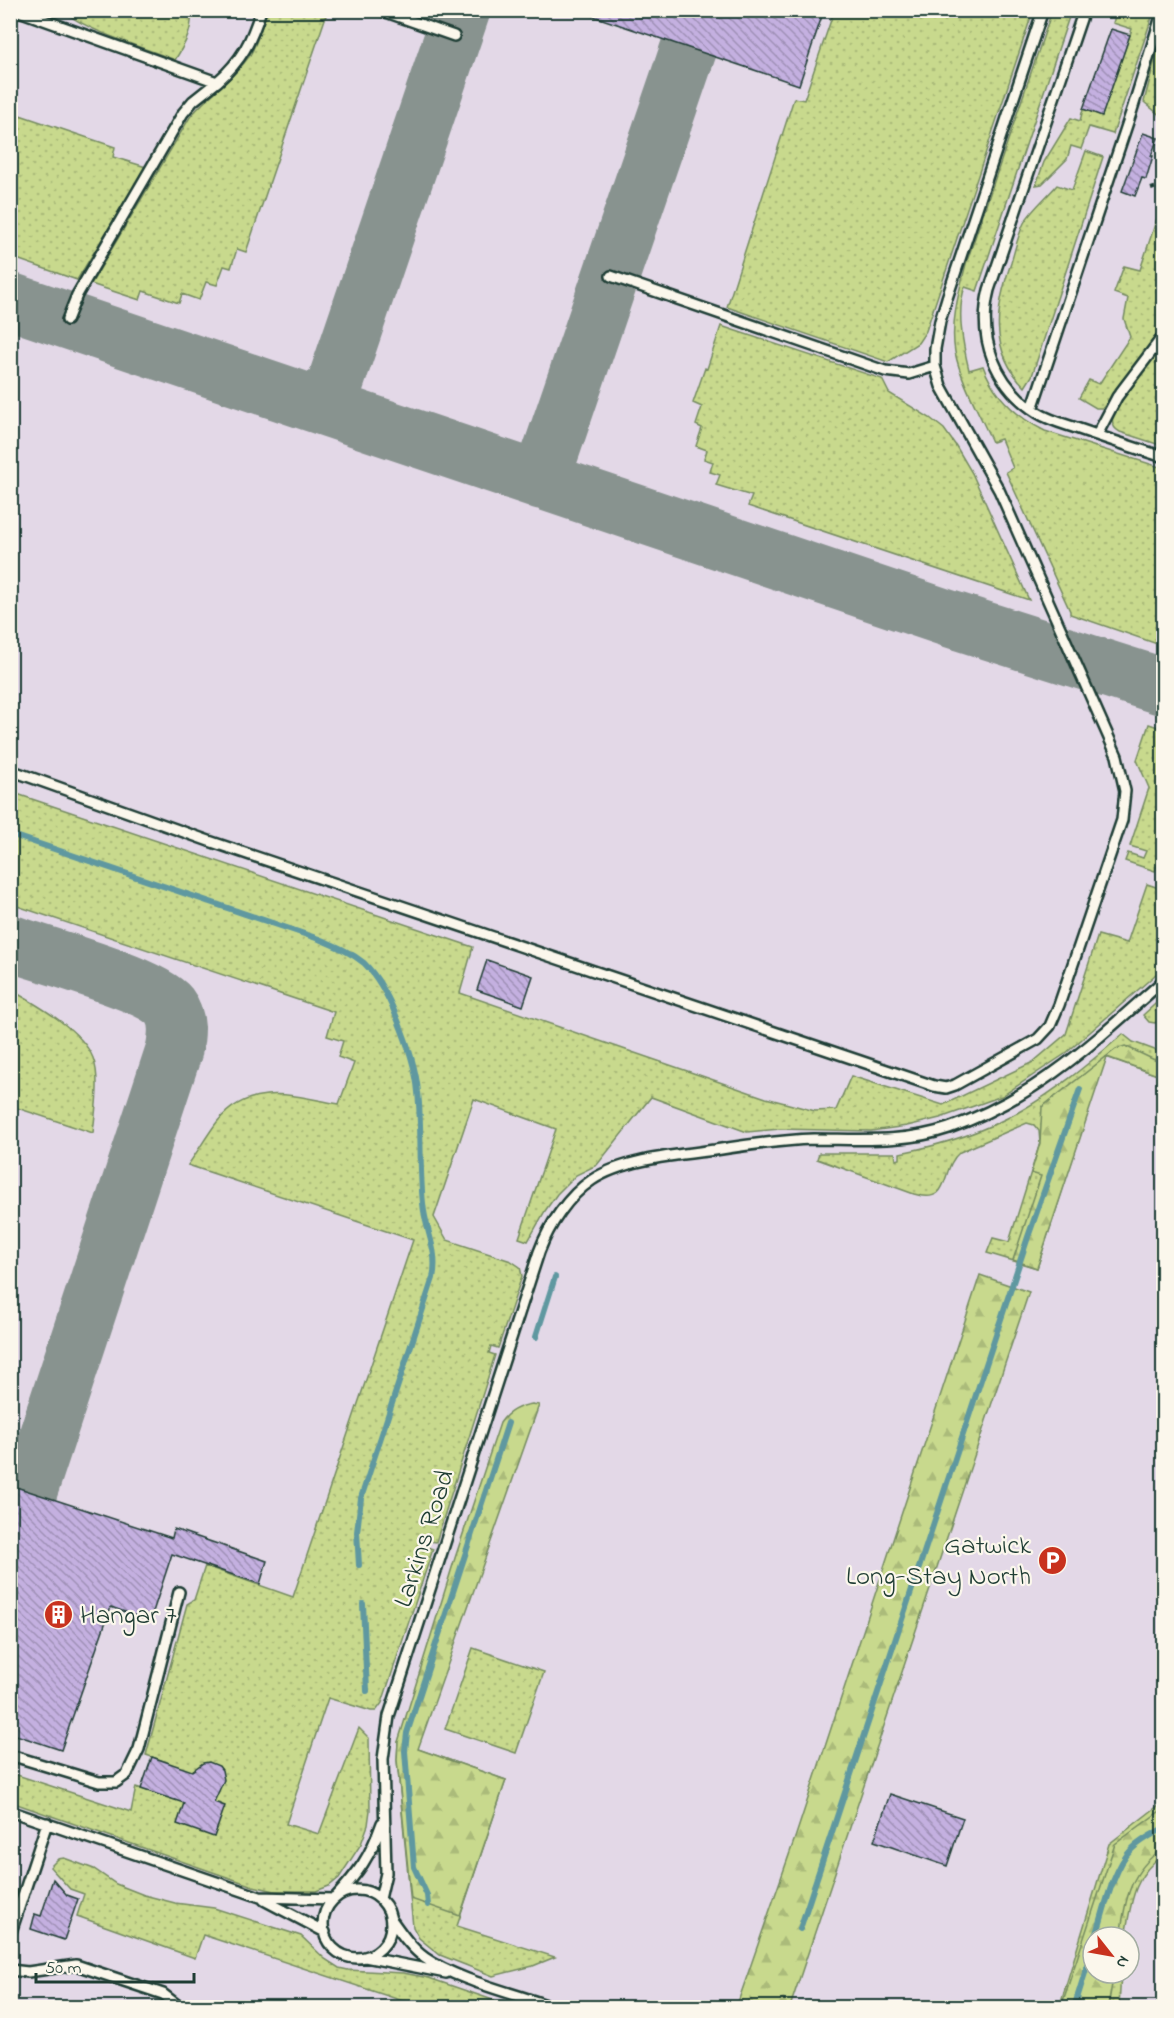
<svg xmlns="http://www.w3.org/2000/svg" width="1174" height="2018" viewBox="0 0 1174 2018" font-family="'Indie Flower',sans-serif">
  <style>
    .built { fill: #e3d8e7; fill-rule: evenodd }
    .grass { fill: url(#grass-dots); stroke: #748b60; stroke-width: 1.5 }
    .forest { fill: url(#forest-firs); stroke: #748b60; stroke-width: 1.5 }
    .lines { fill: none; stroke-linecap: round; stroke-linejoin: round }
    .stream { stroke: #5e98a0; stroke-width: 6 }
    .taxiway { stroke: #88938f; stroke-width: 57 }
    .building { fill: url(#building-back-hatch); stroke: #1f3d34; stroke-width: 1.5 }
    .service-casing { stroke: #1f3d34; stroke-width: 14 }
    .path { stroke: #1f3d34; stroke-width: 4; stroke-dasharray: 4.5 4.5; stroke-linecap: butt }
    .service { stroke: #fbf7ec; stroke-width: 9 }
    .labels { text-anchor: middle; stroke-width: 4.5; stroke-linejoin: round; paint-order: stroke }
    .street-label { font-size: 27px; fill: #1f3d34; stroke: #fbf7ec }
    .poi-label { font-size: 27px; fill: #1f3d34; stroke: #fbf7ec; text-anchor: end }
  </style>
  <defs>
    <pattern id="grass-dots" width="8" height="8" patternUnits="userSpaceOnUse" patternTransform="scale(1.5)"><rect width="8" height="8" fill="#c8d98d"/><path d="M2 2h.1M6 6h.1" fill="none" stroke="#abbb7a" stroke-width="1.8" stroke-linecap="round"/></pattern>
    <pattern id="forest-firs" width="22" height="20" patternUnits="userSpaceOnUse" patternTransform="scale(1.5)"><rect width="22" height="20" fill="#c8d98d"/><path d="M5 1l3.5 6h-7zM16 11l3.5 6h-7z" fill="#abbb7a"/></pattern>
    <pattern id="building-back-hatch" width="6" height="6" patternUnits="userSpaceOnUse" patternTransform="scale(1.5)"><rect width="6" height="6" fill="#c4b0e0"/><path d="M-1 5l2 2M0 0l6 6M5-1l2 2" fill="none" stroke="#9f90b6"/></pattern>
  </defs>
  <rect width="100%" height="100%" fill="#f0e9ea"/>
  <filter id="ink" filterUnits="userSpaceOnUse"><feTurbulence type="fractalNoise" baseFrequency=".0167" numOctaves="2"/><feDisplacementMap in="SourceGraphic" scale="12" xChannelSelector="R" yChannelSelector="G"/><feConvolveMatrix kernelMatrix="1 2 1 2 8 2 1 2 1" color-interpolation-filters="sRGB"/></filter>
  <g filter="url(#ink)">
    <path class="built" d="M 11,11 L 1163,11 L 1163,2007 L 11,2008 ZM 1093,1937 L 1129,1937 L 1129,1973 L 1093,1973 Z"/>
    <path class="grass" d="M 64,11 L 191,11 C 193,30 185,44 175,60 C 148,49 83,30 64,11 Z
      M 267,11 L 310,11 L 326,16 L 246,252 L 237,249 L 231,268 L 224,266 L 217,285 L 206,282 L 199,300 L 182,294 L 179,303 L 143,291 L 140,300 L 91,284 L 190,117 C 208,95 234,79 250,55 C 258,42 262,25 267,11 Z
      M 834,11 L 1033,11 L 926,331 L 918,343 L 888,362 L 727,307 L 794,98 L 804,100 Z
      M 1052,11 L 1071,11 L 977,291 L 965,287 C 956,311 963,345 969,370 L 983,366 C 994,396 1017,417 1045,431 L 1163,468 L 1163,646 L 1070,614 L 1070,611 L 1006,472 L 1013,468 L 1001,439 L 992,442 C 980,414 961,382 955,352 C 950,324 959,291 966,264 Z
      M 1107,11 L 1136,11 L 1135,14 L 1139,15 L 1141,11 L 1154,11 L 1113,134 L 1089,127 L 1081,149 L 1071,146 L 1067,159 L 1042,184 L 1036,185 L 1044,162 L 1071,118 L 1080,121 L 1083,109 L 1102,115 L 1132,29 L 1113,23 L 1115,16 L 1107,13 Z
      M 1163,28 L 1164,116 L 1162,117 L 1144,102 Z
      M 11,112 L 115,147 L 113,157 L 146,167 L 77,280 L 11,257 Z
      M 1086,151 L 1103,157 L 1032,376 L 1025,387 C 988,350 996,307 1011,263 C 1015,250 1018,235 1024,223 C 1031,210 1047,197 1057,185 L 1072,190 Z
      M 1157,218 L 1163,221 L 1163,328 L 1103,408 L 1096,408 L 1079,398 L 1089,380 L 1099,384 L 1130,337 L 1124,319 L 1128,298 L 1114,293 L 1124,266 L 1140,270 Z
      M 721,326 L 882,379 L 889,393 L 930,418 L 944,429 L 956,446 L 972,473 L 1029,600 L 748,506 L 752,496 L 716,485 L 720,475 L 710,472 L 713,462 L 704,459 L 707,450 L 696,446 L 702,428 L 696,425 L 702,407 L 693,403 L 705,368 L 707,369 Z
      M 1163,343 L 1163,446 L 1120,432 C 1108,426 1113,414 1117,403 Z
      M 1149,724 L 1164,729 L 1163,864 L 1158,862 L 1155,871 L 1125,861 L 1128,853 L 1143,858 L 1146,851 L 1130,846 L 1149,788 L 1137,760 Z
      M 11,792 L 473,947 L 460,993 L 766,1098 L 815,1111 L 836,1110 L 851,1076 L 943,1105 L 1033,1062 L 1066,1034 L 1098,935 L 1127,943 L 1147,884 L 1162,889 L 1163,887 L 1163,968 L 1065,1054 L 1002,1096 L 940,1118 L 907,1126 L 871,1131 L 780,1129 L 747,1132 L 651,1097 L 597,1165 L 576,1175 L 557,1194 L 545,1211 L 528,1241 L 519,1238 L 556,1129 L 474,1099 L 434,1217 L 447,1240 L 511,1261 L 520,1267 L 522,1276 L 498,1348 L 491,1346 L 489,1353 L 495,1355 L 436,1542 L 429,1541 L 427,1547 L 433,1549 L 382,1703 L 376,1711 L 371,1711 L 328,1698 L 286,1824 L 319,1834 L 359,1728 L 369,1738 L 370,1810 L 368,1825 L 361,1844 L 339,1878 L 329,1886 L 316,1891 L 275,1891 L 253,1886 L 11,1802 L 11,1773 L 131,1812 L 136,1787 L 155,1793 L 167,1762 L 146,1755 L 187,1604 L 194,1600 L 205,1566 L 293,1597 L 413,1240 L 188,1165 C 198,1151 207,1135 217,1122 C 249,1081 295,1096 339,1104 L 354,1063 L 338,1057 L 343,1041 L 327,1036 L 334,1012 L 11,904 Z
      M 11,990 C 36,1004 82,1030 93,1058 C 101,1078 95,1112 93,1133 L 11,1106 Z
      M 1163,997 L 1163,1017 L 1155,1023 L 1149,1022 L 1143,1015 Z
      M 1123,1034 L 1133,1042 L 1163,1053 L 1163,1077 L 1106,1057 L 1037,1268 L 987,1253 L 993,1238 L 1009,1242 L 1040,1143 L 1039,1131 L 1034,1125 L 1027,1123 L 960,1152 C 939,1169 953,1206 914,1194 L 817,1159 L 819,1153 L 895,1153 L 896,1160 L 900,1159 L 900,1153 C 1000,1134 1048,1099 1123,1034 Z
      M 473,1648 L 544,1672 L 516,1753 L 445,1729 Z
      M 398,1742 L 506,1780 L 457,1926 L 555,1957 L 533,1966 L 493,1976 L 440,1955 L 419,1938 L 413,1927 L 397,1760 Z
      M 1163,1802 L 1163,1855 C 1133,1875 1131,1904 1125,1937 L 1093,1937 L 1093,1973 L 1121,1973 L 1119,2007 L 1059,2008 L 1109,1844 Z
      M 64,1858 L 94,1869 L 116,1884 L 144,1895 L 175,1903 L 214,1908 L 301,1936 L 325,1959 L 339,1968 L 348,1970 L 403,1973 L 429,1978 L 513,2007 L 421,2007 L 203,1935 L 195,1958 L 77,1916 L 84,1894 L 70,1889 L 50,1867 L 58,1859 Z"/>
    <path class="forest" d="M 1125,1046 L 1163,1064 L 1163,1077 L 1107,1057 L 1037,1268 L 1013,1260 L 1041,1176 L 1031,1173 L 1040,1143 L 1042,1107 L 1116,1049 Z
      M 980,1275 L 1029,1292 L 790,2007 L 743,2007 L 737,2005 L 796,1835 Z
      M 532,1404 L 539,1405 L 418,1749 L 506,1780 L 460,1916 L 411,1899 L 397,1760 L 398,1742 L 455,1558 L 500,1423 C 508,1411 518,1406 532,1404 Z
      M 1163,1809 L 1163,1848 C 1129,1872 1126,1898 1120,1937 L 1093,1937 L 1093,1973 L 1114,1973 L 1108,2007 L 1061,2007 L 1115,1844 Z"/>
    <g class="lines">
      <path class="stream" d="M 10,834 L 319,939 C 335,946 351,952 364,963 C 379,978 389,998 397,1018 C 407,1042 416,1067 418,1092 C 422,1129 419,1166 423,1203 C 425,1231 439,1250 433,1278 L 361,1498 L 357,1532 L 359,1565
        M 536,1337 L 555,1277
        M 363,1604 L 367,1691
        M 428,1905 L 427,1895 L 414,1867 L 405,1751 L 407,1733 L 508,1423
        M 800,1929 L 1028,1237 L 1080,1089
        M 1096,1937 C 1104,1911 1113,1868 1132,1849 C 1141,1840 1153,1834 1164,1828
        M 1074,2008 L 1093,1947"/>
      <path class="taxiway" d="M 10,301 L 944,617 L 1164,687
        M 327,408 L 462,10
        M 541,481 L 689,48
        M 10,943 C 42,954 151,984 169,1006 C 179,1019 177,1035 174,1050 L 29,1491"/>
    </g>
    <path class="building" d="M 587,10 L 824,10 L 799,85 L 587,14 Z
      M 1111,29 L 1130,35 L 1102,116 L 1083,109 Z
      M 1143,133 L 1158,138 L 1151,156 L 1153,156 L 1146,179 L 1142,178 L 1135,196 L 1122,191 Z
      M 487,960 L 533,976 L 523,1006 L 477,990 Z
      M 10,1485 L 172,1538 L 174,1529 L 267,1561 L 260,1584 L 172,1554 L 150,1621 L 111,1607 L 61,1750 L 10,1733 Z
      M 152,1757 L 192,1771 L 203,1763 L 209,1762 L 219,1766 L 222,1770 L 224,1780 L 214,1802 L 225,1806 L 214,1837 L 177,1824 L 184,1803 L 141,1789 Z
      M 890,1794 L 963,1818 L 947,1866 L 874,1841 Z
      M 53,1879 L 67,1895 L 78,1899 L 64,1940 L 31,1929 L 35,1914 L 41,1916 Z"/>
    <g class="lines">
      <defs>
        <path id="service" d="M 16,10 L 217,82 C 242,60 251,42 261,10
          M 380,10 L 454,36
          M 1084,10 L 989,290 C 977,338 995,386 1038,413 C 1049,420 1064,424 1076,428 C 1105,438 1134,448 1164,457
          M 611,276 L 885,371 L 909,374 L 935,366
          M 67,320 L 77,295 L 183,113 L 193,101 L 217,82
          M 1032,409 L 1132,110 L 1163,10
          M 1097,435 L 1117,397 L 1164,335
          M 10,770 L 209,841 L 934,1086 L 946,1088 L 955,1085 L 1038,1039 L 1050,1026 L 1059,1005 L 1122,820 L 1125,791 L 1117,756 L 999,490 L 941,386 L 935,366 L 935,349 L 940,321 L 947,298 L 1043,10
          M 10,1755 L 99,1782 L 116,1782 L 127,1774 L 139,1749 L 179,1592
          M 10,1811 L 260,1897 L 334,1899 C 359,1872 370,1857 382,1823
          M323 1924a34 34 0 1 1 68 0a34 34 0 1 1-68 0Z
          M 380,1899 L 386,1873 L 383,1759 L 389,1716 L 539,1252 C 549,1225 568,1196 592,1180 C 624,1159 677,1155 715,1150 C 747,1145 781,1140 814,1139 C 860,1139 905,1143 949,1128 C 1038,1097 1095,1041 1164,980
          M 264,1900 L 325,1932
          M 391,1919 C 401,1933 411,1948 425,1958 C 456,1980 517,1994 555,2008
          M 10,1935 L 47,1823
          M 365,1957 L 446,1973
          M 10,1970 L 28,1972 L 76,1965 L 163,1994 L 181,2008"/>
      </defs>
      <use href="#service" class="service-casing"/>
      <path class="path" d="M 1151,189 L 1164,185"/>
      <use href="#service" class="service"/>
    </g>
  </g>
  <defs>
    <symbol id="parking-disc" viewBox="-11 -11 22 22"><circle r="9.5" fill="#c8321e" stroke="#fbf7ec"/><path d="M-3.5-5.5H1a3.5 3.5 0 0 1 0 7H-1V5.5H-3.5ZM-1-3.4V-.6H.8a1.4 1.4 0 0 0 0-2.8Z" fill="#fff"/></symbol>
    <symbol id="building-disc" viewBox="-11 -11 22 22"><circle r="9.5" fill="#c8321e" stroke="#fbf7ec"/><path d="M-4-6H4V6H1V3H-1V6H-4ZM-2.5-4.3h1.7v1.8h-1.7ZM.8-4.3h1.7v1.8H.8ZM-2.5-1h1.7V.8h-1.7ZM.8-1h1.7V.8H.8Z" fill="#fff"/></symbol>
  </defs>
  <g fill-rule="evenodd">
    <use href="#parking-disc" x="1036" y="1544" width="33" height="33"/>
    <use href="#building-disc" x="42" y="1598" width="33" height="33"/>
  </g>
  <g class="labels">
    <g class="street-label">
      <text transform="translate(423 1538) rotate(-72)" y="9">Larkins Road</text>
    </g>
    <g class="poi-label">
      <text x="1031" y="1553">Gatwick<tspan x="1031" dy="31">Long-Stay North</tspan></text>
      <text x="80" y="1623" text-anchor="start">Hangar 7</text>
    </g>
  </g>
  <rect width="1174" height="2018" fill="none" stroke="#fbf7ec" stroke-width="36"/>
  <rect x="18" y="18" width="1138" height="1982" fill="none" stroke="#1f3d34" stroke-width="2" filter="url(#ink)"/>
  <g transform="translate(1111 1955) rotate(121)"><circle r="28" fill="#fbf7ec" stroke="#a3ada2" stroke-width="1.5"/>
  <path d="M0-4.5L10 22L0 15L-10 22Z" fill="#c8321e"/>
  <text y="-9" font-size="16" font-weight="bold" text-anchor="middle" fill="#1f3d34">N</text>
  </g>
  <path d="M36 1973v9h158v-9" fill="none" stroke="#1f3d34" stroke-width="3"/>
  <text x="45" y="1973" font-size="18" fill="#1f3d34" stroke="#fbf7ec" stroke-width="4.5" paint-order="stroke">50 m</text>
</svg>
